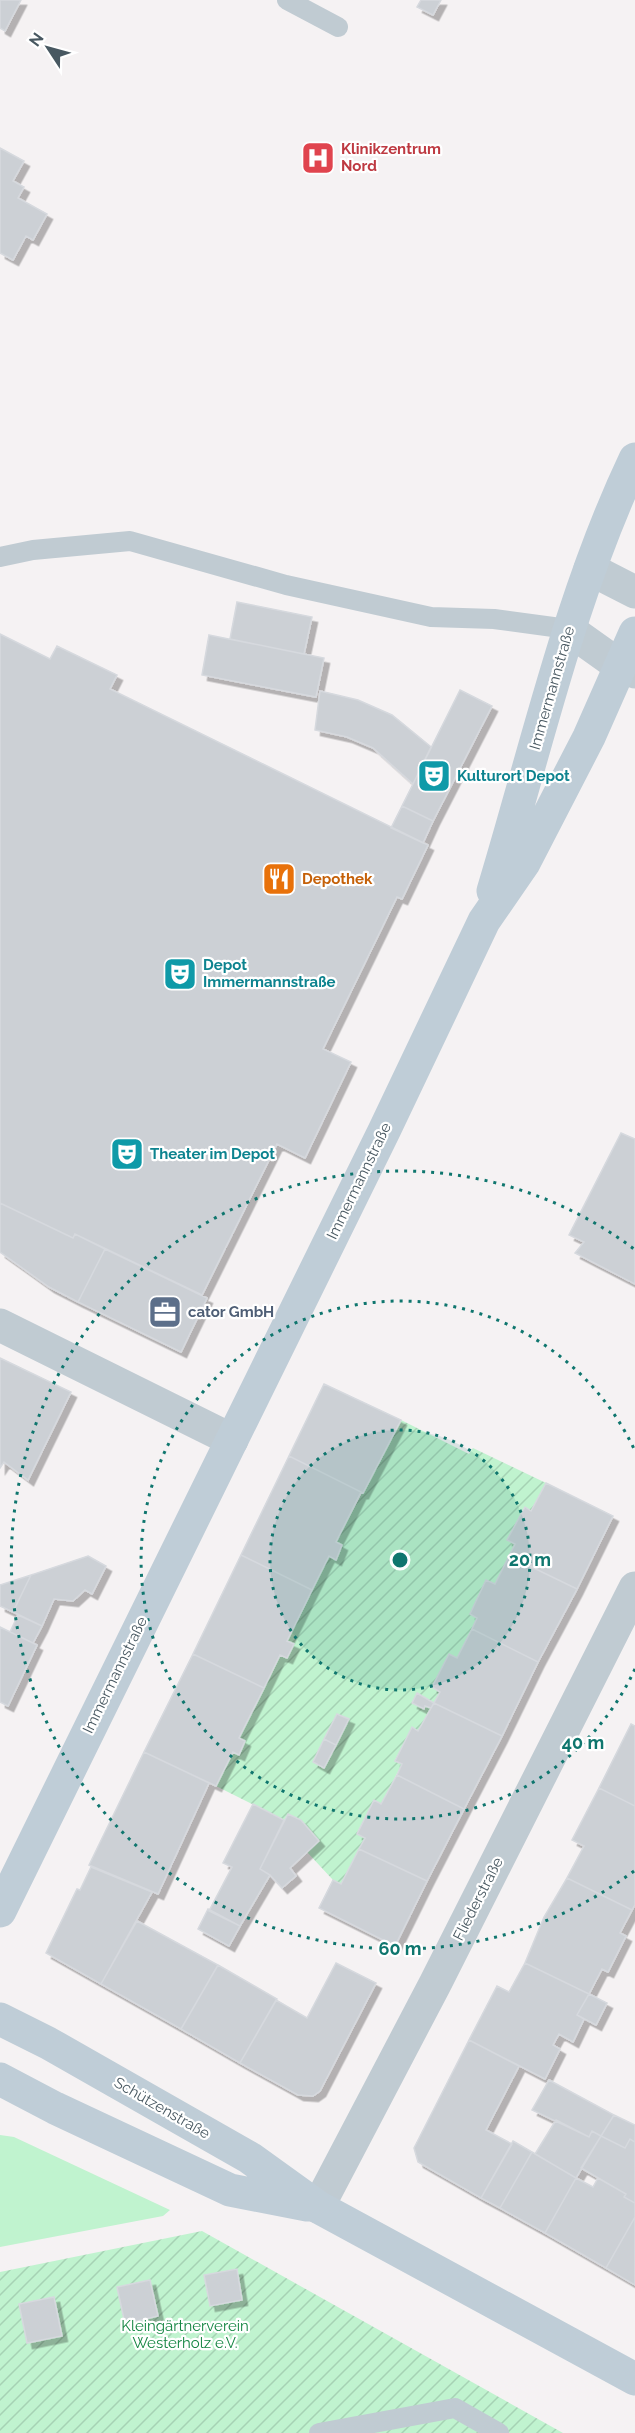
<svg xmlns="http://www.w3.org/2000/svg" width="635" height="2433" viewBox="0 0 635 2433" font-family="Raleway,sans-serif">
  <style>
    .grass { fill: #c0f3cf }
    .garden { fill: url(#garden-furrows) }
    .building { fill: #ccd0d5; stroke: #d6d9de; stroke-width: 1.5; filter: url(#shadow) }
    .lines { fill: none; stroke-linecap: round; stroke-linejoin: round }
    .lane { stroke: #c0cbd2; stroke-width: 20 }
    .street { stroke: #c0cbd2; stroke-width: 33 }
    .secondary { stroke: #bfcdd7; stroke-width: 33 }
    .ring { fill: none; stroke: #0f766e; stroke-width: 3; stroke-dasharray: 3 6 }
    .labels { text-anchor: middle; stroke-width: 4.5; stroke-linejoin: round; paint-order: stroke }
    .health-label { font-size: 15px; font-weight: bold; fill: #be3a42; stroke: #fff; text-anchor: start }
    .street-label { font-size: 15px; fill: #485861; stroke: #fff }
    .culture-label { font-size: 15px; font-weight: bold; fill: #0d838f; stroke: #fff; text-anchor: start }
    .food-label { font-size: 15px; font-weight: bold; fill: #c56008; stroke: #fff; text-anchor: start }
    .service-label { font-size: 15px; font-weight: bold; fill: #4e5e75; stroke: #fff; text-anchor: start }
    .park-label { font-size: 15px; fill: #128440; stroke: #fff }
    .centre { fill: #0f766e; stroke: #fff; stroke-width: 3 }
    .ring-label { font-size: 18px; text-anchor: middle; font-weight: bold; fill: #0f766e; stroke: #fff; stroke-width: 4.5; stroke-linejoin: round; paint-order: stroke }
  </style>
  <defs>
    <pattern id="garden-furrows" width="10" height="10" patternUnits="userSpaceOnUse" patternTransform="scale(1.5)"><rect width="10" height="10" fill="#c0f3cf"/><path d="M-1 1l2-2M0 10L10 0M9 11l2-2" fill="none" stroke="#a6d2b4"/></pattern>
    <filter id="shadow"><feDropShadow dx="5.5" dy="5.5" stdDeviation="0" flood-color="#0004"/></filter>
  </defs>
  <rect width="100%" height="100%" fill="#f5f2f3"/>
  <path class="grass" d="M 0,2135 L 14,2137 L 170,2210 L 163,2216 L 0,2247 Z"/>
  <path class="garden" d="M 401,1420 L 469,1454 L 473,1448 L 546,1483 L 531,1511 L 524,1508 L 507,1540 L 515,1544 L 495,1584 L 486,1580 L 470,1614 L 477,1618 L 457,1658 L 449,1654 L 432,1687 L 440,1692 L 418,1731 L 412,1728 L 395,1760 L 402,1764 L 381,1804 L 374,1800 L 357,1833 L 365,1838 L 341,1884 L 333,1880 L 307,1852 L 319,1840 L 301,1820 L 288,1814 L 284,1820 L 216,1786 L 233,1752 L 239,1754 L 245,1741 L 239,1738 L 280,1655 L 287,1658 L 294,1644 L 287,1641 L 329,1556 L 335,1559 L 336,1542 Z
    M 202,2231 L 563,2433 L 0,2433 L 0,2272 Z"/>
  <path class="building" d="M 0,0 L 21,0 L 5,31 L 0,28 Z
    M 421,0 L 441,0 L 433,15 L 417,7 Z
    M 0,148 L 24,161 L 13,181 L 24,187 L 18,198 L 47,214 L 33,240 L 26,236 L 13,260 L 0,253 Z
    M 237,602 L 312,617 L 304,654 L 230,639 Z
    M 0,634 L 50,659 L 57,646 L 117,675 L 110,689 L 428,845 L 402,899 L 397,897 L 323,1049 L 351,1062 L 305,1158 L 277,1144 L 202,1295 L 75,1234 L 73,1238 L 0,1203 Z
    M 209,635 L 324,658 L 316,697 L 202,675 Z
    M 460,690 L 492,706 L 433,821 L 402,806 Z
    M 320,691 L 358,700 L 392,715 L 431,747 L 413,784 L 373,748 L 347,737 L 315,730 Z
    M 402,806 L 433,821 L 423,843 L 391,828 Z
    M 621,1133 L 635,1139 L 635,1284 L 575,1253 L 584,1242 L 569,1235 Z
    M 0,1203 L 73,1238 L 75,1234 L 105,1249 L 78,1302 L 49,1287 L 0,1252 Z
    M 105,1249 L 207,1298 L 181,1352 L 78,1302 Z
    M 0,1358 L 71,1392 L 28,1480 L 4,1462 L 0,1468 Z
    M 324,1384 L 401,1420 L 363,1493 L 289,1456 Z
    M 289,1456 L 361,1492 L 336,1542 L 342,1545 L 336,1560 L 329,1556 L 312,1590 L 241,1555 Z
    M 546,1483 L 613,1516 L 577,1589 L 509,1556 L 515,1544 L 507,1540 L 525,1507 L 531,1511 Z
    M 241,1555 L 312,1590 L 287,1641 L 294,1644 L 287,1658 L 280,1655 L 264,1688 L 193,1654 Z
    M 88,1556 L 106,1566 L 92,1594 L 85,1590 L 73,1601 L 54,1599 L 42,1626 L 13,1612 L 31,1575 Z
    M 509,1556 L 577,1589 L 538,1662 L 472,1629 L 477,1618 L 470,1614 L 486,1580 L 495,1584 Z
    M 31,1575 L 13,1612 L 0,1606 L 0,1585 Z
    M 18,1615 L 42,1626 L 33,1643 L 10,1632 Z
    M 0,1627 L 37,1645 L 8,1706 L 0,1702 Z
    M 472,1629 L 538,1662 L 502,1736 L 434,1703 L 440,1692 L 432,1687 L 449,1654 L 457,1658 Z
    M 193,1654 L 264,1688 L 239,1738 L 245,1741 L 239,1755 L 233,1752 L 216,1786 L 144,1752 Z
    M 417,1693 L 434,1703 L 431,1708 L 425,1706 L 424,1709 L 412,1703 Z
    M 434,1703 L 502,1736 L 464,1809 L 397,1775 L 402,1764 L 395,1761 L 412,1727 L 418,1731 Z
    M 337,1714 L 349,1719 L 336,1745 L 324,1739 Z
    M 631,1724 L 635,1726 L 635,1806 L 599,1788 Z
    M 324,1739 L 336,1745 L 324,1768 L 313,1762 Z
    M 144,1752 L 209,1783 L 158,1894 L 89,1865 Z
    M 397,1775 L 464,1809 L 427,1881 L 359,1849 L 365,1838 L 357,1834 L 374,1800 L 381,1804 Z
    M 599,1788 L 635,1806 L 635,1905 L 632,1910 L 567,1878 L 584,1846 L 572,1840 Z
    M 253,1804 L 284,1820 L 260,1869 L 270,1875 L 240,1926 L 209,1911 L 232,1867 L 223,1863 Z
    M 288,1814 L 301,1820 L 319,1841 L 290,1868 L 296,1876 L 282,1888 L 270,1875 L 260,1869 Z
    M 359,1849 L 427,1881 L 395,1946 L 319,1908 L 333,1880 L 341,1884 Z
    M 91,1867 L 152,1892 L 101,1984 L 46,1953 L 77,1889 L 80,1890 Z
    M 567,1878 L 632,1910 L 620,1933 L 626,1936 L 608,1972 L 602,1969 L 589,1994 L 525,1963 L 544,1917 Z
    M 208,1909 L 240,1926 L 229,1946 L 198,1929 Z
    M 137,1921 L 218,1965 L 181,2029 L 101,1984 Z
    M 336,1963 L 376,1983 L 320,2091 L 313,2096 L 298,2095 L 240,2063 L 276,2000 L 307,2018 Z
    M 525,1963 L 589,1994 L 577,2015 L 584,2019 L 573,2042 L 559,2034 L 553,2045 L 560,2049 L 545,2079 L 469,2040 L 497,1986 L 509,1992 Z
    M 218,1965 L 277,1999 L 240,2063 L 181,2029 Z
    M 589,1994 L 607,2003 L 596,2025 L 577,2015 Z
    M 469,2040 L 519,2066 L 486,2130 L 512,2144 L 481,2198 L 418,2162 L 414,2148 Z
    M 549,2080 L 614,2115 L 601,2136 L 592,2131 L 589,2137 L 532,2110 Z
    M 614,2115 L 635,2125 L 635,2142 L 630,2139 L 625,2148 L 601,2136 Z
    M 556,2120 L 589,2137 L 592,2131 L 601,2136 L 576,2178 L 535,2154 Z
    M 601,2136 L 625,2148 L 630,2139 L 635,2142 L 635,2203 L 624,2197 L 626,2194 L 581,2168 Z
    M 513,2141 L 532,2152 L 500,2208 L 481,2198 Z
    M 532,2152 L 576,2178 L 545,2233 L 500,2208 Z
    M 576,2178 L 593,2187 L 598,2178 L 626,2194 L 624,2197 L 635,2203 L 635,2217 L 606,2268 L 545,2233 Z
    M 635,2217 L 635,2285 L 606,2268 Z
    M 237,2269 L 242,2300 L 210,2306 L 204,2275 Z
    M 150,2280 L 158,2316 L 125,2324 L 117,2287 Z
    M 54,2297 L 62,2336 L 27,2343 L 19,2304 Z"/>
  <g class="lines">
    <path class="lane" d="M 287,0 L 338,27
      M 0,557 L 33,550 L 130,541 L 286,585 L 431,617 L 494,619 L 568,629
      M 319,2433 L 455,2408 L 499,2433"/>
    <path class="street" d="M 590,569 L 635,592
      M 568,629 L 620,666 L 635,672
      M 0,1325 L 232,1440
      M 318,2207 L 435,1984 L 635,1588"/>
    <path class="secondary" d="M 493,891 C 537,746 570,596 635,459
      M 0,1911 L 384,1131 L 484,921 L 524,863 L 589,737 L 635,633
      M 0,2019 L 48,2043 L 250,2158 L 318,2207 L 635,2379
      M 0,2079 L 55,2108 L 230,2190 L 307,2205"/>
  </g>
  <circle cx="400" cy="1560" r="130" fill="#0f766e" fill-opacity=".12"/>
  <g class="ring">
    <circle cx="400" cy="1560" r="130"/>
    <path d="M635 1669A259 259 0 1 1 635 1451"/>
    <path d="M634 1871A389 389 0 1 1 634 1249"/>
  </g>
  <defs>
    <symbol id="hospital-square" viewBox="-11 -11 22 22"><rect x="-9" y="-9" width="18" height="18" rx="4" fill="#e0444e" stroke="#fff"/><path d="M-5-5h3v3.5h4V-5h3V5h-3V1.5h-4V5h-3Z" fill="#fff"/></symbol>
    <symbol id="theatre-square" viewBox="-11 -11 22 22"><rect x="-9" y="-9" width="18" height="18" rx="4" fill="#0f9aa8" stroke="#fff"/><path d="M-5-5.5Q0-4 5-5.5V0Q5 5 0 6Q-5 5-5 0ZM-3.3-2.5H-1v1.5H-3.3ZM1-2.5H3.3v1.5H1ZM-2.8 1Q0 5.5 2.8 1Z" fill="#fff"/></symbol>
    <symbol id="restaurant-square" viewBox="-11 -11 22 22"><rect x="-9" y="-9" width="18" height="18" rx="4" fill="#e8710a" stroke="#fff"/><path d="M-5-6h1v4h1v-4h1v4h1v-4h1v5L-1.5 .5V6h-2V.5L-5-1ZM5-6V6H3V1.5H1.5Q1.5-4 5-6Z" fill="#fff"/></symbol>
    <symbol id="office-square" viewBox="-11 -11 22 22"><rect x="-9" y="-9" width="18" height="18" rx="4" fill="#5c6f8a" stroke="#fff"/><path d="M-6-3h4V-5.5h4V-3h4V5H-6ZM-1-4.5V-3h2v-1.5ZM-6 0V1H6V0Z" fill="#fff"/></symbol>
  </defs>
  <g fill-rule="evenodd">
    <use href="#hospital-square" x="299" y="139" width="38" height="38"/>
    <use href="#theatre-square" x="415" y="757" width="38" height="38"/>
    <use href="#restaurant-square" x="260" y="860" width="38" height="38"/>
    <use href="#theatre-square" x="161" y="955" width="38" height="38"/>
    <use href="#theatre-square" x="108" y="1135" width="38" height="38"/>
    <use href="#office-square" x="146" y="1293" width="38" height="38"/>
  </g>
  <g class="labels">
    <g class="health-label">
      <text x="341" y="154">Klinikzentrum<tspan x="341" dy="17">Nord</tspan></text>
    </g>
    <g class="street-label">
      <text transform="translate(552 688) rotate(-74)" y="5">Immermannstraße</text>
      <text transform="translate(359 1181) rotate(-64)" y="5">Immermannstraße</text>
      <text transform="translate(115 1675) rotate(-64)" y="5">Immermannstraße</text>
      <text transform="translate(478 1899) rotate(-63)" y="5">Fliederstraße</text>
      <text transform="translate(162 2108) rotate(30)" y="5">Schützenstraße</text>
    </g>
    <g class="culture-label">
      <text x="457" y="781">Kulturort Depot</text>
      <text x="203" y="970">Depot<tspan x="203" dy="17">Immermannstraße</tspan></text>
      <text x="150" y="1159">Theater im Depot</text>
    </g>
    <g class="food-label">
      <text x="302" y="884">Depothek</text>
    </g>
    <g class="service-label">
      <text x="188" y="1317">cator GmbH</text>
    </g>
    <g class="park-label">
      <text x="185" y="2331">Kleingärtnerverein<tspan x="185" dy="17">Westerholz e.V.</tspan></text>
    </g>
  </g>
  <circle cx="400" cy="1560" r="9" class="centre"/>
  <g class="ring-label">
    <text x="530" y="1566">20 m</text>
    <text x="583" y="1749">40 m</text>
    <text x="400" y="1955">60 m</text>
  </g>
  <g transform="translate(48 48) rotate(306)" stroke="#ffffff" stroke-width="4.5" paint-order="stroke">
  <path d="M0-4.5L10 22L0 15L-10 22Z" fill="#485861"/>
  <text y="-9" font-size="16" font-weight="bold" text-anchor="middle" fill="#485861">N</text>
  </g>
</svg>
